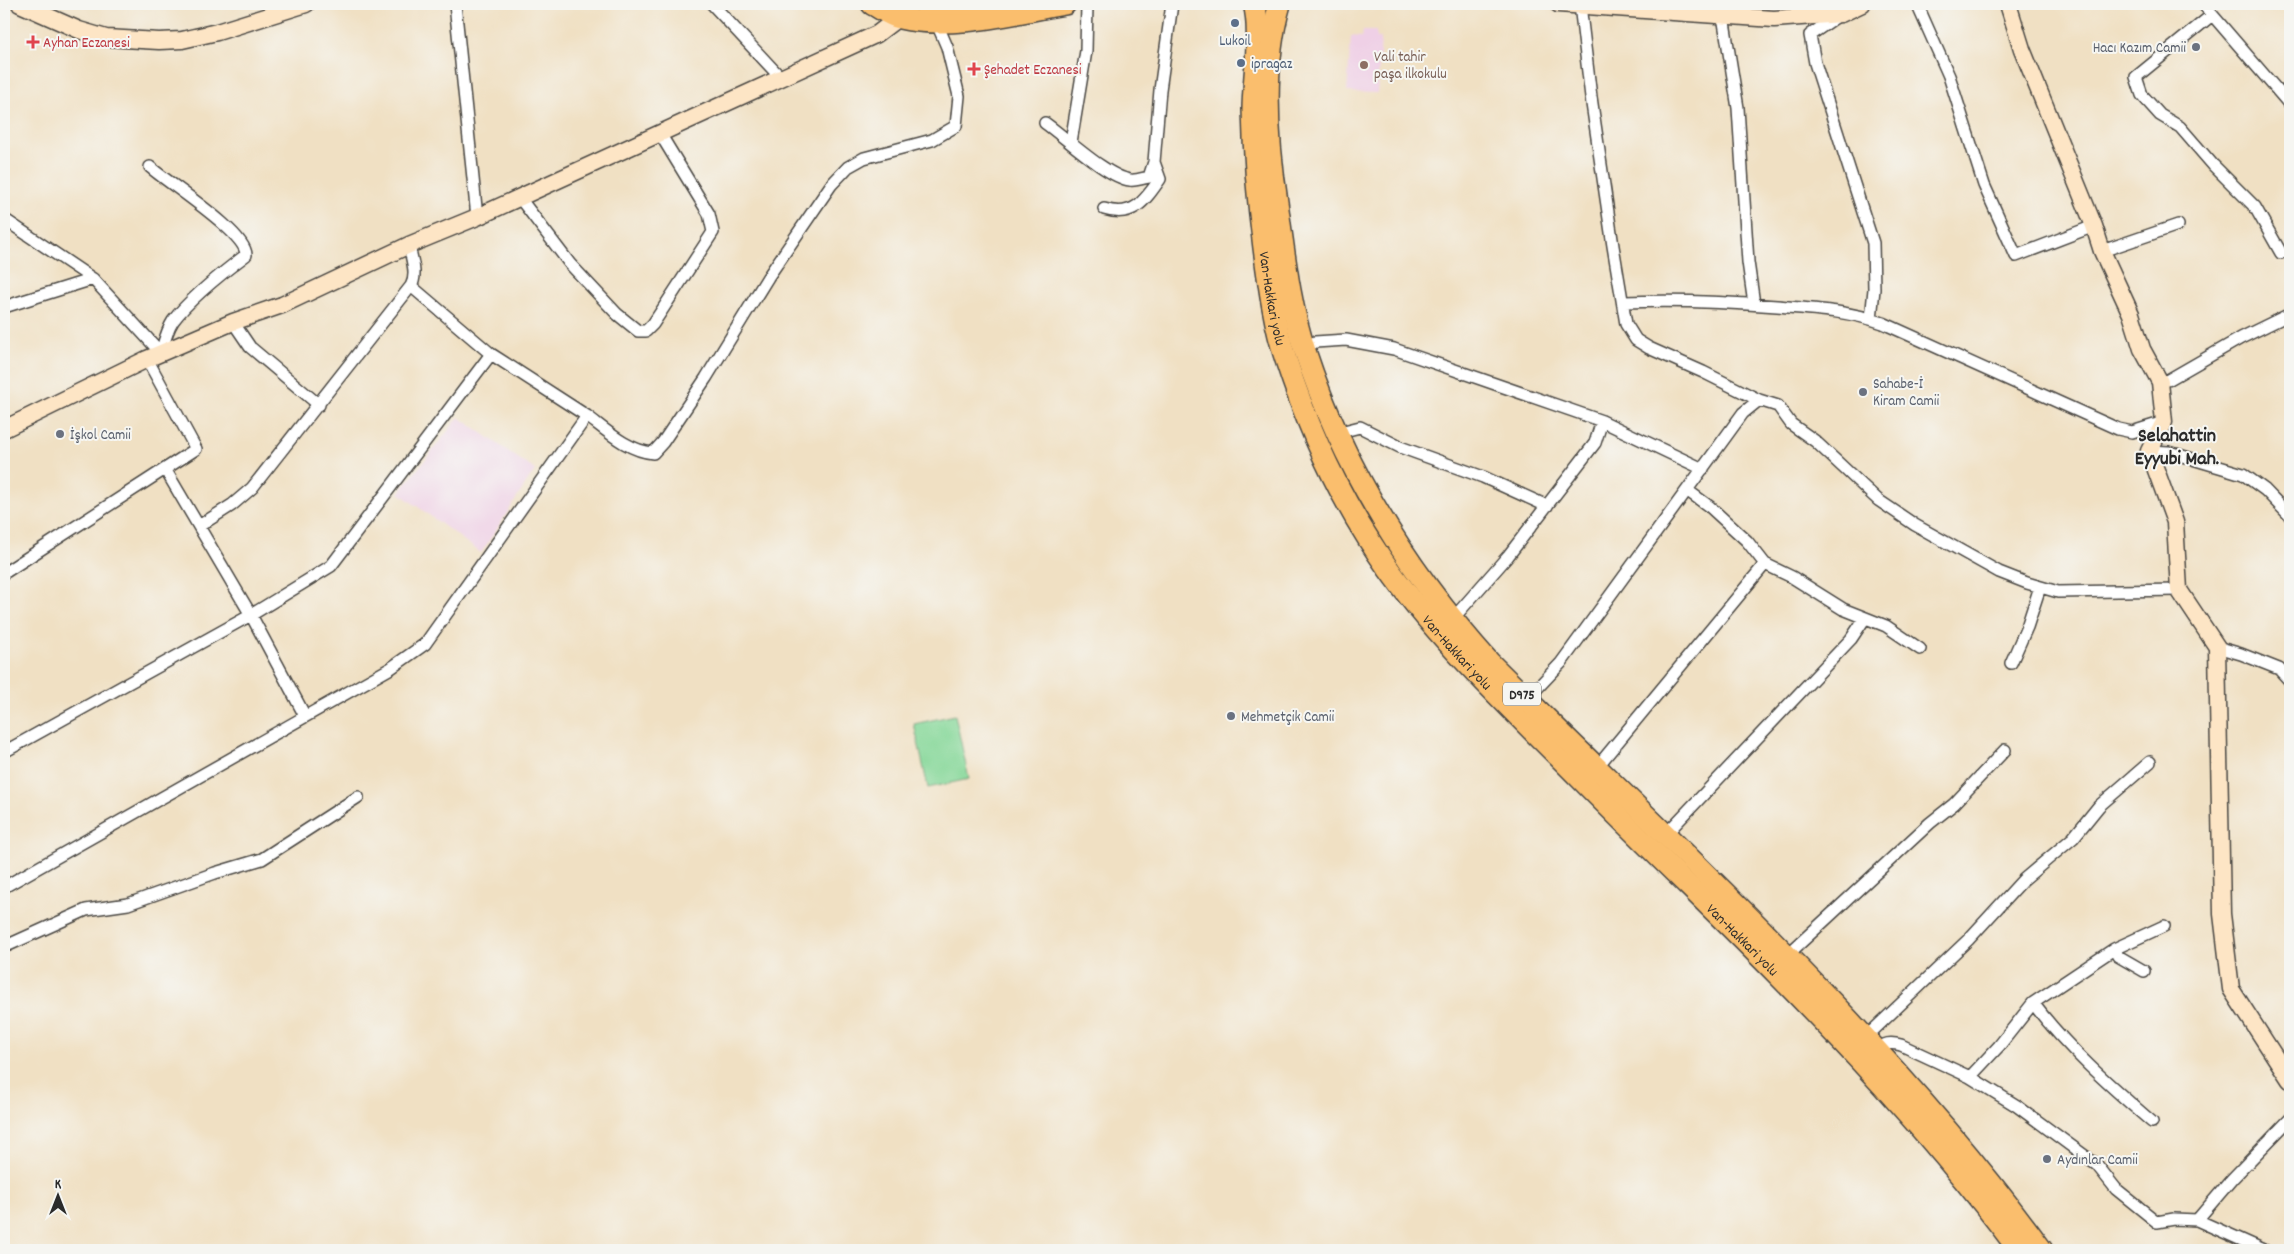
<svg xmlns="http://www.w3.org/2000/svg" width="2294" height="1254" viewBox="0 0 2294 1254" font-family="Dekko,sans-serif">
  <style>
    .built { fill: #efd0e6 }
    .green { fill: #85d798; stroke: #588162 }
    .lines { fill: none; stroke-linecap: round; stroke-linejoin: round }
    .street-casing { stroke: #494642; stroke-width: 14 }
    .secondary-casing { stroke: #494642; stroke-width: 19 }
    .highway-casing { stroke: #494642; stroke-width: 24 }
    .street { stroke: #fff; stroke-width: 11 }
    .secondary { stroke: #fde5c5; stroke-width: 16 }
    .highway { stroke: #fabe6d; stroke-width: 21 }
    .service-dot { fill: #5c6f8a; stroke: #f6f6f2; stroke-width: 2 }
    .health-dot { fill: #e0444e; stroke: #f6f6f2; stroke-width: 2 }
    .worship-dot { fill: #6b7280; stroke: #f6f6f2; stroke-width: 2 }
    .education-dot { fill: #8d6e63; stroke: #f6f6f2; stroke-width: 2 }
    .labels { text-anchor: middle; stroke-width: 4; stroke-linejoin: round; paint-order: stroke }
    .shield { fill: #f6f6f2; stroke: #686867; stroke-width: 1 }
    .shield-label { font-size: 14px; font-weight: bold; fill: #2b2b2b }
    .service-label { font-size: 15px; fill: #4e5e75; stroke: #f6f6f2 }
    .health-label { font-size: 15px; fill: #be3a42; stroke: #f6f6f2; text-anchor: start }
    .worship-label { font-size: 15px; fill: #5b616d; stroke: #f6f6f2; text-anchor: start }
    .education-label { font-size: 15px; fill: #785e54; stroke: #f6f6f2; text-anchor: start }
    .street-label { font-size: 15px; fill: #2b2b2b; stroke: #f6f6f2 }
    .district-label { font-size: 20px; font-weight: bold; fill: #2b2b2b; stroke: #f6f6f2 }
  </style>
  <rect width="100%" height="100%" fill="#f6f6f2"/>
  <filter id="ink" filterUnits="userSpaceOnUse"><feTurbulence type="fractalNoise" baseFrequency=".02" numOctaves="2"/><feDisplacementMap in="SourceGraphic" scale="10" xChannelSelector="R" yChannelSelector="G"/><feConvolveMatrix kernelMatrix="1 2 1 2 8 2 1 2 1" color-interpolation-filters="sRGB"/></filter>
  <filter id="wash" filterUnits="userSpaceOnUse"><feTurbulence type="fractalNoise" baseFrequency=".0096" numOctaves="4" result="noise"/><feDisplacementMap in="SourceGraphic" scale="20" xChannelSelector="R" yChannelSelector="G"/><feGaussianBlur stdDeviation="1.12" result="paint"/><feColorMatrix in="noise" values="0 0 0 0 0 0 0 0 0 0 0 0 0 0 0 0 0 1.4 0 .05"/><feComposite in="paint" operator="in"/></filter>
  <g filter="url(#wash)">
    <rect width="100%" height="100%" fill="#f0e0c3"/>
    <path class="built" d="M 1363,31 L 1376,31 L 1376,38 L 1381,38 L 1377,93 L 1347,92 L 1351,36 L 1362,37 Z
      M 459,417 L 535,470 L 481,553 L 399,493 Z"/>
    <path class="green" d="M 955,715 L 969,779 L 928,788 L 914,724 Z"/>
  </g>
  <g filter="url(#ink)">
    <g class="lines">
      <defs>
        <path id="street" d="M 455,4 L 477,217
          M 712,4 L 782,79
          M 1917,4 L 1949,76 L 1984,185 L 2016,256 L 2094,226
          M 2203,4 L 2290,105
          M 1580,5 L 1591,97 L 1613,246 L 1626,324 L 1636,340 L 1649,348 L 1703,372 L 1759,400 L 1778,406 L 1791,424 L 1815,441 L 1878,500 L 1915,525 L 1999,572 L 2027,583 L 2058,592 L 2179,590
          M 1839,15 L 1810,35 L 1815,63 L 1873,243 L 1874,289 L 1871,319
          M 2212,15 L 2136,77 L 2142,95 L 2160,115 L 2180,127 L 2213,165 L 2255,207 L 2281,253
          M 1723,16 L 1738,108 L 1748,262 L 1754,304
          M 1045,123 C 1065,137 1107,177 1130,180 C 1135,181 1144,178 1149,177 L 1154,162 L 1160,90 L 1172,4
          M 1071,142 L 1086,51 L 1087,4
          M 150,167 C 169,184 247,233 246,255 C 222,273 191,297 173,321 C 167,330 164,342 161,353
          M 519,197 L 570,264 L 617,314 L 638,331 L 646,331 L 653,324 L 713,232 L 709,214 L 659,132
          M 1104,209 C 1133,218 1144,202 1160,179 L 1154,162
          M 4,219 L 93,279 L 161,353
          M 2102,251 L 2178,225
          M 1624,302 C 1675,300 1726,302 1777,306 C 1814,309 1849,311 1883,323 L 2118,429 L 2132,432 L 2164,422
          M 4,307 L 93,279
          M 233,322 L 250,347 L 319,405
          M 1304,349 L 1315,342 L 1346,340 L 1394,349 L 1602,421 L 1703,469
          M 2160,382 L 2168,380 L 2241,338 L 2290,314
          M 587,416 C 607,431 628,451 653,453 L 663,442 L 706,378 L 768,277 L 831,185 L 848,167 L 864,158 L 932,140 L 956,126 L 959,96 L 947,47 L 935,19
          M 1336,433 L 1360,427 L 1400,447 L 1483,477 L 1547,506
          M 2149,451 L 2169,452 L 2243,474 L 2265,490 L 2290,516
          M 165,469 L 251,615 L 305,716
          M 1688,491 L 1710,507 L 1747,541 L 1765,564 L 1792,577 L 1843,609 L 1886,626 L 1920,649
          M 199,526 L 232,505 L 252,488 L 411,286
          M 4,573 L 196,449 L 147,359
          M 1450,622 L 1508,556 L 1595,443 L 1602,421
          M 2217,647 L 2241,654 L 2279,669 L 2290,681
          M 2011,663 L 2027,627 L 2040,587
          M 1527,699 L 1561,663 L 1743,413 L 1759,400
          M 4,752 L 251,615 L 331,566 L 491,354
          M 1597,767 L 1765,564
          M 1665,835 L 1851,639 L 1865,618
          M 4,887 L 391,668 L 425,644 L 587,416 L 491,354 L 411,286 C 418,274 411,258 409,245
          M 4,947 L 86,910 L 128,904 L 215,873 L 262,859 L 358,797
          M 2114,949 L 2118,956 L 2144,971
          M 1783,959 L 1930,823 L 1954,804 L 2005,750
          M 2033,1003 C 2067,1048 2109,1085 2152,1122
          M 1865,1038 L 1968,940 L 2023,880 L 2073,838 L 2099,806 L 2150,762
          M 1876,1050 C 1885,1043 1890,1042 1901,1045 L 1970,1077 L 2017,1106 L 2097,1165 L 2116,1189 L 2157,1222 L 2174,1219 L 2197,1220 L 2264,1250
          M 1970,1077 L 1999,1046 L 2033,1003 L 2114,949 L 2164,926
          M 2197,1220 L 2232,1179 L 2290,1119"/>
        <path id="secondary" d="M 20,4 L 79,30 L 106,38 L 159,41 L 182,40 L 217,32 L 306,4
          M 1558,4 L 1774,19 L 1841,14 L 1862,4
          M 2008,4 L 2022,49 L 2094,226 L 2102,251 L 2131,314 L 2142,349 L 2160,382 L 2164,422 L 2149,451 L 2175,522 L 2179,590 L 2217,647 L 2222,914 L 2231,989 L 2290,1080
          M 4,429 L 147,359 L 233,322 L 282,305 L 409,245 L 477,217 L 877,34 L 898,18 L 905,4"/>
        <g id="highway">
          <path d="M 872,4 C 880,8 890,16 900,18 C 953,30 1012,13 1065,4"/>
          <path d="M 925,4 L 975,4"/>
          <path id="s1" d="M 1254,4 C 1262,31 1253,80 1253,110 C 1254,157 1258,202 1264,248 C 1269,285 1274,324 1286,360 C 1306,422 1334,485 1369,540 C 1417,616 1481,679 1544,742 C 1593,791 1641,840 1691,888 C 1807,1002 1921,1119 2019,1250"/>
          <path d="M 1280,4 C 1262,66 1267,138 1277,202 C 1284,251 1289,303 1305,351 C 1343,467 1408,572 1490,663 C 1680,852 1883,1033 2042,1250"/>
        </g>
      </defs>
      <use href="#street" class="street-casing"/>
      <use href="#secondary" class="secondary-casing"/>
      <use href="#highway" class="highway-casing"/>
      <use href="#street" class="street"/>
      <use href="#secondary" class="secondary"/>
      <use href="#highway" class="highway"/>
    </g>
  </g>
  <g class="service-dot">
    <circle cx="1235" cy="23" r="5"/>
    <circle cx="1241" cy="63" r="5"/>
  </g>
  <g class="health-dot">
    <path d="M30.5 34.5h5v5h5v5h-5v5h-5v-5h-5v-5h5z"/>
    <path d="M971.5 61.5h5v5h5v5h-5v5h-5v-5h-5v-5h5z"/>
  </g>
  <g class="worship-dot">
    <circle cx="2196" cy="47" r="5"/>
    <circle cx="1863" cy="392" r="5"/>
    <circle cx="60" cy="434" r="5"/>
    <circle cx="1231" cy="716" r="5"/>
    <circle cx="2047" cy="1159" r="5"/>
  </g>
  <circle class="education-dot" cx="1364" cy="65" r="5"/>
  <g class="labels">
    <rect class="shield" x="1503" y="682.5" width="38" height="23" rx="4"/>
    <g class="shield-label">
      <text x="1522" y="699">D975</text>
    </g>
    <g class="service-label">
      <text x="1235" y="45">Lukoil</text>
      <text x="1251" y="68" text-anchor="start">ipragaz</text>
    </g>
    <g class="health-label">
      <text x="43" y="47">Ayhan Eczanesi</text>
      <text x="984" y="74">Şehadet Eczanesi</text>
    </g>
    <g class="worship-label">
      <text x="2186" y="52" text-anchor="end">Hacı Kazım Camii</text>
      <text x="1873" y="388">Sahabe-İ<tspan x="1873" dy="17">Kiram Camii</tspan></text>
      <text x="70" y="439">İşkol Camii</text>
      <text x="1241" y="721">Mehmetçik Camii</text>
      <text x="2057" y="1164">Aydınlar Camii</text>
    </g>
    <g class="education-label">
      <text x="1374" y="61">Vali tahir<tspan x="1374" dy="17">paşa ilkokulu</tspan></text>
    </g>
    <g class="street-label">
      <text dy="5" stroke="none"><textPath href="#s1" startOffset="296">Van-Hakkari yolu</textPath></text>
      <text dy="5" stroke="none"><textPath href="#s1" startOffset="701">Van-Hakkari yolu</textPath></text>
      <text dy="5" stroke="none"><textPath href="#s1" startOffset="1106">Van-Hakkari yolu</textPath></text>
    </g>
    <g class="district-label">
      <text x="2177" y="441">Selahattin<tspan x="2177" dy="23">Eyyubi Mah.</tspan></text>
    </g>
  </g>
  <rect width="2294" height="1254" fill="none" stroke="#f6f6f2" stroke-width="20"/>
  <g transform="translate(58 1196)" stroke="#f6f6f2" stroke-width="4" paint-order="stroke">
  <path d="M0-4L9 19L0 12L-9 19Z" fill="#2b2b2b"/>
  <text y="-8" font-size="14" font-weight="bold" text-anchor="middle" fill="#2b2b2b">K</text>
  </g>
</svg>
